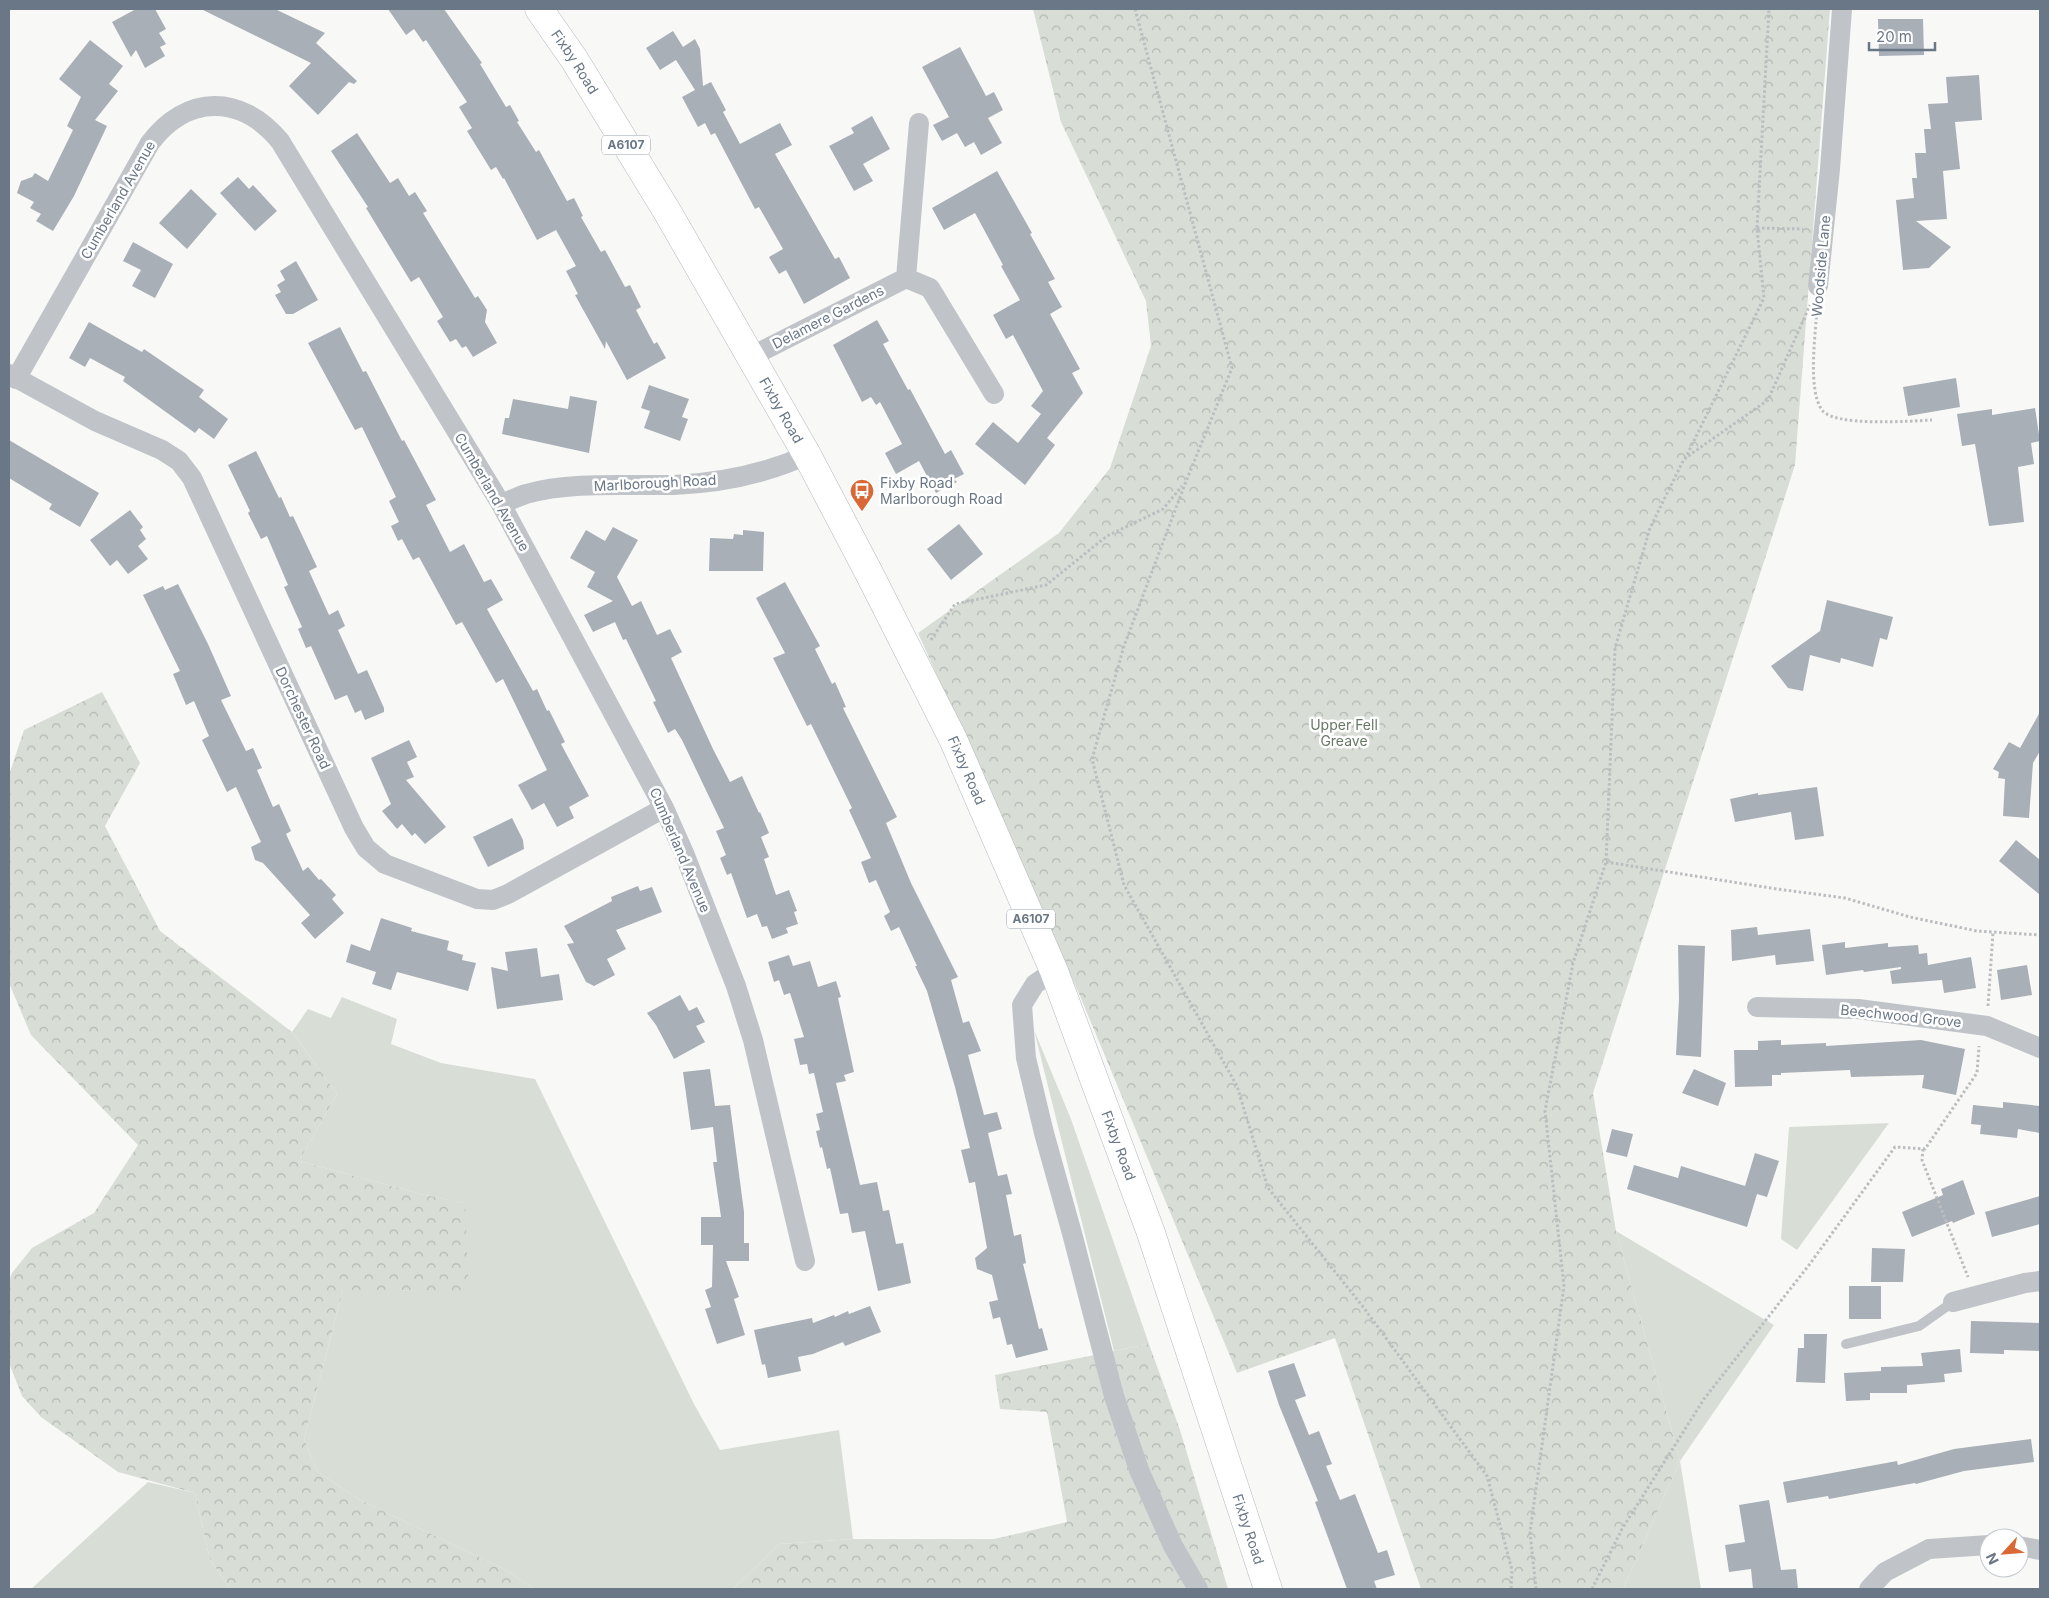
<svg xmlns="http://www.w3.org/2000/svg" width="2049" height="1598" viewBox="0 0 2049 1598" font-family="Inter,sans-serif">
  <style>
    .grass { fill: #d8ddd6 }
    .forest { fill: url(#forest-crowns) }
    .building { fill: #a9afb7 }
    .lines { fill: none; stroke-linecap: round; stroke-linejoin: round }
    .primary-casing { stroke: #b4b8bd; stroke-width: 29 }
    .path { stroke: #bbbdc0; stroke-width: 3; stroke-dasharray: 2.5 2.5; stroke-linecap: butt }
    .lane { stroke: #c0c4c8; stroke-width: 10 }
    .street { stroke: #c0c4c8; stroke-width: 20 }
    .primary { stroke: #fff; stroke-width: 28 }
    .labels { text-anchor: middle; stroke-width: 5; stroke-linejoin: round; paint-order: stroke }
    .shield { fill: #fff; stroke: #97a0aa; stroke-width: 1 }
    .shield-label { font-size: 12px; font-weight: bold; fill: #6a7786 }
    .street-label { font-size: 14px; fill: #6a7786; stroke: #fff }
    .poi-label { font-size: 14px; fill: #6a7786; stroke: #fff; text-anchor: start }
    .park-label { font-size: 14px; fill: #667864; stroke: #fff }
  </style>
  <defs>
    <pattern id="forest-crowns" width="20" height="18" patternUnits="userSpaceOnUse" patternTransform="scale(1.25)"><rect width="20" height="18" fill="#d8ddd6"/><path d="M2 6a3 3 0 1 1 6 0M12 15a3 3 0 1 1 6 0" fill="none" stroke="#b3b8b3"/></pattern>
  </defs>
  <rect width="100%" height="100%" fill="#f8f9f6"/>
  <path class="grass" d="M 342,997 L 397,1019 L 391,1044 L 441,1063 L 535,1079 L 694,1404 L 720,1450 L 839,1430 L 853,1539 L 779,1544 L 733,1589 L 534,1589 L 506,1570 L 358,1499 L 317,1471 L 304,1439 L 343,1290 L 395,1290 L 468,1293 L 464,1203 L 425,1195 L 299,1161 L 337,1094 L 292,1032 L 308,1009 L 331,1018 Z
    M 1034,1030 L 1071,1119 L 1149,1344 L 1114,1351 Z
    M 1889,1123 L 1797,1250 L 1781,1239 L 1789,1127 Z
    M 1616,1231 L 1774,1325 L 1680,1461 L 1701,1589 L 1623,1589 L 1680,1461 Z
    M 148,1482 L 195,1493 L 210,1560 L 231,1589 L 31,1589 Z"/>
  <path class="forest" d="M 1033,9 L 1830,9 L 1795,465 L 1593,1093 L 1616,1231 L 1680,1461 L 1623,1589 L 1421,1589 L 1335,1338 L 1237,1373 L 1080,996 L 918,633 L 1059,533 L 1110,468 L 1151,346 L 1146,301 L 1061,122 Z
    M 102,692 L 140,763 L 105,826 L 160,931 L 292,1032 L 337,1094 L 299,1161 L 425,1195 L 465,1203 L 469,1294 L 395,1290 L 343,1290 L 304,1439 L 317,1471 L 358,1499 L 506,1570 L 534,1589 L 231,1589 L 210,1560 L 195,1493 L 118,1472 L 41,1417 L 22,1396 L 9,1363 L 9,1281 L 12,1273 L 32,1248 L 94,1213 L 138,1145 L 31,1035 L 9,983 L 9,775 L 24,730 Z
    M 1149,1344 L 1180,1430 L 1228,1589 L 733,1589 L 779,1544 L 853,1539 L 994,1539 L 1067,1522 L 1047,1412 L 1000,1409 L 995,1375 Z"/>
  <path class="building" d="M 136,9 L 155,9 L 166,29 L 159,33 L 166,44 L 160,47 L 165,56 L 145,68 L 136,50 L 131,57 L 112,22 Z
    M 201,9 L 275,9 L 325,33 L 316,43 L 357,81 L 354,84 L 349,82 L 318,115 L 289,86 L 311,63 Z
    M 388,9 L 444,9 L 482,63 L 480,64 L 506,107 L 510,105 L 519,121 L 517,122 L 536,152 L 539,150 L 567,201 L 574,198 L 583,216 L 581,217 L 601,252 L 605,250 L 625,287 L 630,285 L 641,307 L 636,310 L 654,344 L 657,342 L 666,358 L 627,380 L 606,341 L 605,349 L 575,295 L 578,294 L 566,271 L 576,266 L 556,230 L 537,240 L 504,178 L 503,179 L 496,167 L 491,170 L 467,131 L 472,128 L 459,107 L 467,102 L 426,40 L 423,42 L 414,29 L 406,35 Z
    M 1878,19 L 1923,19 L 1924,55 L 1879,56 Z
    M 673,31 L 683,47 L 695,39 L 700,49 L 703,86 L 711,82 L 726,110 L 723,112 L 740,144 L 780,123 L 792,145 L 775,154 L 835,259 L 839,257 L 850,278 L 804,304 L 786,270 L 779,274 L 769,257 L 783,249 L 759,207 L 755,209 L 715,133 L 711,135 L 705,123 L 698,127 L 682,97 L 695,90 L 676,60 L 660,70 L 646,48 Z
    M 90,40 L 123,66 L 109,84 L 118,91 L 95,120 L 107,126 L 74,196 L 53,231 L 36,221 L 41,214 L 30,208 L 34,202 L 17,193 L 21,181 L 32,177 L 35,173 L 48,181 L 73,130 L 67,126 L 81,97 L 59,79 Z
    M 960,47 L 986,96 L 994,92 L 1003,110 L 988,118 L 1002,143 L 981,155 L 974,142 L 965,147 L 957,133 L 942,141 L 933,125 L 949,117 L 922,67 Z
    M 1979,75 L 1982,120 L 1955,122 L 1960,169 L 1943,171 L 1947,219 L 1916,221 L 1951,247 L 1929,268 L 1903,270 L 1896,200 L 1914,198 L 1912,178 L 1917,178 L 1915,153 L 1926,153 L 1924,129 L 1931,129 L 1928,104 L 1948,103 L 1946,77 Z
    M 872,116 L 890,149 L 863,164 L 873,181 L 854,191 L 829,146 L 854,133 L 851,128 Z
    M 357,133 L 390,183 L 398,178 L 409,196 L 415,192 L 427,211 L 423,213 L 475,298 L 478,296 L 487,310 L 485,322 L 497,343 L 473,357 L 466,346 L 462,348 L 456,339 L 450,342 L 437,321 L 443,317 L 419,277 L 411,282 L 366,208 L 368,207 L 331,151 Z
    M 997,171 L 1032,233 L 1030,234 L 1055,279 L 1048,282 L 1062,307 L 1050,314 L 1080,369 L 1072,373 L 1083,393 L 1047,438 L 1055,445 L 1025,485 L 975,444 L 993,422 L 1018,443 L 1041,414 L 1031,406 L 1043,391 L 1013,335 L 1006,339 L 993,315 L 1020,300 L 1001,266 L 1003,265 L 975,213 L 944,230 L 932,208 Z
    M 238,177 L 249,189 L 253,185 L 277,211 L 255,231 L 220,193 Z
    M 191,189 L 217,214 L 187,249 L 159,223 Z
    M 133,242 L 173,264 L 155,298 L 132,286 L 141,270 L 123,261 Z
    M 296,261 L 318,300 L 293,314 L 286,314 L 275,295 L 281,292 L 277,285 L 285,280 L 280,271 Z
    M 877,320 L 889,341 L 883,344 L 908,390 L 910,389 L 945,454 L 951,450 L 964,474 L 954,479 L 957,482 L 936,493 L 919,461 L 896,474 L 885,453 L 902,444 L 880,402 L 876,405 L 871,397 L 862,402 L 833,345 Z
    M 89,322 L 142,352 L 144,349 L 204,390 L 199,397 L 228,419 L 214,439 L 199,428 L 195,433 L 123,381 L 125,377 L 90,358 L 85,367 L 69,358 Z
    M 340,327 L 363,372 L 366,371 L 402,441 L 404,440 L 436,500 L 426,505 L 450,552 L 464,544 L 484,582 L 491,579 L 503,600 L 487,609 L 533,691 L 537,689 L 547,711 L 549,710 L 565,742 L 561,744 L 589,796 L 569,807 L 574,818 L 557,827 L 544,803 L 532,810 L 518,785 L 547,770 L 503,679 L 496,683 L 462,622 L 456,625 L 419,557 L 413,560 L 402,539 L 398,541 L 391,526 L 399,522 L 389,501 L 396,497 L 362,427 L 355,430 L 308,343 Z
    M 1956,378 L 1960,407 L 1908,416 L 1903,387 Z
    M 649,385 L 689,399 L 682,417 L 688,419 L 680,441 L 644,428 L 650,411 L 641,408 Z
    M 570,396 L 597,401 L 589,453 L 502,434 L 505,418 L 509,418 L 513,399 L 568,409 Z
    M 2035,408 L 2040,441 L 2031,443 L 2034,464 L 2018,467 L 2024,522 L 1989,526 L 1975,444 L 1962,446 L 1957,414 L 1992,409 L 1992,415 Z
    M 9,440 L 99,493 L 80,527 L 49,509 L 52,504 L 9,478 Z
    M 256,451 L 279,498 L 281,497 L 290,517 L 293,516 L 317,567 L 309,571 L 329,615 L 338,610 L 345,626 L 338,630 L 358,674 L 367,670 L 384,708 L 384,712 L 365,720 L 361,710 L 355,713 L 347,695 L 335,700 L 311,646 L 306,648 L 298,629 L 302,627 L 284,587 L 288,585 L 267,536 L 261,539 L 248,513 L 250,511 L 228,465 Z
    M 130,510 L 143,527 L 140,530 L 146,539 L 138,546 L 148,559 L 128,574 L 117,560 L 110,566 L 90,540 Z
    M 959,524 L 983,554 L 951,580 L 927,549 Z
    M 613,527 L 638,540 L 617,577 L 632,606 L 641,601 L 657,635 L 670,629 L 682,652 L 671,658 L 713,749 L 730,782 L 742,776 L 759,813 L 760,812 L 769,833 L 761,837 L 769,857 L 764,859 L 776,895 L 789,890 L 797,911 L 794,912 L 798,924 L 786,928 L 788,933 L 772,939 L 767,926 L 762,927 L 757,914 L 747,918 L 731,873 L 727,875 L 720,858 L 726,855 L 716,831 L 724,828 L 682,740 L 675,729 L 668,733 L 653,702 L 656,701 L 626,639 L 623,640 L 615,622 L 593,632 L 584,615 L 613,601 L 587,587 L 595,572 L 570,558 L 586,530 L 605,541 Z
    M 743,530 L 764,532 L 763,571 L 709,571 L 710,538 L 733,539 L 734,534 L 743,535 Z
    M 785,582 L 820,646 L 815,649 L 832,684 L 835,682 L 846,707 L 843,708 L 897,817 L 886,823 L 911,883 L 958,977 L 951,980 L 963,1023 L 969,1021 L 981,1051 L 968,1055 L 984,1115 L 997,1112 L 1002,1129 L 988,1133 L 998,1176 L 1007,1174 L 1012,1194 L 1006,1195 L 1014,1236 L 1021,1234 L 1026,1263 L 1023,1264 L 1039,1329 L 1042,1328 L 1048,1350 L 1016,1358 L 1012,1344 L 1007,1345 L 1000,1317 L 993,1319 L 989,1302 L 998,1300 L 992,1275 L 977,1269 L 975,1258 L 987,1248 L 975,1182 L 969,1183 L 961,1150 L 970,1148 L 955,1087 L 927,991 L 915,966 L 917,966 L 899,927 L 891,931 L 884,916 L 890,912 L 876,880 L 869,883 L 861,862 L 871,858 L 849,810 L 852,808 L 811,724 L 807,726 L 773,658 L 785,653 L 756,598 Z
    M 178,584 L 208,644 L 231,696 L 221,700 L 246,751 L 253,748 L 262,768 L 257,770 L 273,807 L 279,804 L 291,831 L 286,834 L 303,871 L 308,867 L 319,880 L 321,879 L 336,895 L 332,899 L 344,913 L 315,939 L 301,923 L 310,915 L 263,863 L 255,860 L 251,847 L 261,842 L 236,787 L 227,792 L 202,740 L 209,736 L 194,701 L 186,705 L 173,674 L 180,671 L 143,595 L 163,586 L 165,590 Z
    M 1827,600 L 1893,617 L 1887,640 L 1880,638 L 1873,667 L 1841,658 L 1840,663 L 1810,655 L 1803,691 L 1788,688 L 1771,666 L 1820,631 Z
    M 2040,712 L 2040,751 L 2033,763 L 2029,818 L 2003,816 L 2005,779 L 1998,778 L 1999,772 L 1993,769 L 2009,742 L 2020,748 Z
    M 409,740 L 417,757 L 407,762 L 414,777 L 406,780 L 446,827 L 425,844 L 415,833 L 412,836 L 402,824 L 397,829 L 382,811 L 391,804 L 371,758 Z
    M 1817,787 L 1824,836 L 1795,840 L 1791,812 L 1735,822 L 1730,799 L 1758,793 L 1758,795 Z
    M 512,818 L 523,840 L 524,849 L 488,867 L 473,837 Z
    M 2016,840 L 2040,860 L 2040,895 L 1999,861 Z
    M 638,886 L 640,891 L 652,887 L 662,912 L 616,930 L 626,949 L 607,959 L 615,975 L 594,986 L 586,982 L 567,944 L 574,943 L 564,926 L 612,901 L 611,897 Z
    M 381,918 L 412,928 L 411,931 L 449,941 L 447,950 L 463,955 L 462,960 L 476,963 L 468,991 L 397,972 L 391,990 L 372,984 L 376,972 L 346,962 L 351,944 L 370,951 Z
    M 1757,927 L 1758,935 L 1810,929 L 1814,961 L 1776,965 L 1775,955 L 1732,961 L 1731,930 Z
    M 1845,942 L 1845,948 L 1888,943 L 1888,947 L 1918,945 L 1919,954 L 1927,953 L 1928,965 L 1971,957 L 1976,988 L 1944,993 L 1942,980 L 1892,984 L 1890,971 L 1901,969 L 1901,967 L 1864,972 L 1863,970 L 1826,975 L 1822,945 Z
    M 1678,945 L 1705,946 L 1701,1057 L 1676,1055 L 1679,999 Z
    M 537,948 L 541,977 L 559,974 L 563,1000 L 497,1009 L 491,967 L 508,971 L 505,952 Z
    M 789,955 L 793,966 L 810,961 L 818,987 L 836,981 L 841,997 L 838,998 L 854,1072 L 844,1075 L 846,1081 L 836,1083 L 860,1185 L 877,1182 L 883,1211 L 889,1210 L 896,1244 L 903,1243 L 911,1283 L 878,1291 L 865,1231 L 852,1233 L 848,1213 L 840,1214 L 830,1168 L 827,1169 L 822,1147 L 820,1148 L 816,1131 L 820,1130 L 816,1114 L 823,1112 L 814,1073 L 809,1074 L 807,1064 L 800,1065 L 794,1039 L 804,1037 L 790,993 L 784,995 L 779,980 L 774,982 L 768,962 Z
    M 2027,965 L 2032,995 L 2001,1000 L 1997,970 Z
    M 680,995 L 689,1011 L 697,1007 L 705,1022 L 696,1026 L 705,1042 L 674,1059 L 656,1025 L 647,1013 Z
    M 1781,1040 L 1781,1045 L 1826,1043 L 1826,1046 L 1921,1040 L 1965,1049 L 1956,1095 L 1922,1088 L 1924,1075 L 1851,1077 L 1850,1070 L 1781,1073 L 1781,1075 L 1772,1075 L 1772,1086 L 1735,1087 L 1734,1050 L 1758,1050 L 1758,1041 Z
    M 710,1069 L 715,1106 L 730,1105 L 744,1212 L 744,1243 L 749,1243 L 749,1261 L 726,1261 L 739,1297 L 734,1299 L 745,1335 L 717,1344 L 705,1309 L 711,1307 L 705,1290 L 712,1287 L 713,1245 L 701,1245 L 701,1217 L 721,1217 L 713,1162 L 717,1162 L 713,1127 L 691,1130 L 683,1072 Z
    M 1694,1069 L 1726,1083 L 1718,1106 L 1682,1093 Z
    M 2003,1102 L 2040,1106 L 2040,1133 L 2018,1129 L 2017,1138 L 1980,1134 L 1981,1125 L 1971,1124 L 1973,1105 L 2003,1108 Z
    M 1612,1129 L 1633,1134 L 1627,1157 L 1606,1152 Z
    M 1755,1153 L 1779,1161 L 1767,1197 L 1757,1194 L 1747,1227 L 1627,1189 L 1634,1165 L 1678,1178 L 1681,1166 L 1745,1186 Z
    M 1963,1180 L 1975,1214 L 1953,1223 L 1952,1221 L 1912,1237 L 1902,1212 L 1943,1195 L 1941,1189 Z
    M 2040,1196 L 2040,1224 L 1992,1237 L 1985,1212 Z
    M 1872,1248 L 1905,1249 L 1903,1282 L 1871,1282 Z
    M 1849,1286 L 1881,1286 L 1881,1319 L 1849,1319 Z
    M 870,1306 L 881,1332 L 845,1346 L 843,1342 L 813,1354 L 798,1357 L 801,1371 L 768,1378 L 765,1364 L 762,1365 L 754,1330 L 812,1318 L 813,1323 L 834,1315 L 835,1317 L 848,1311 L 849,1314 Z
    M 1971,1321 L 2040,1323 L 2040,1351 L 2004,1350 L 2004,1354 L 1970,1353 Z
    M 1804,1334 L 1827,1334 L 1825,1383 L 1796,1382 L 1798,1348 L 1804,1348 Z
    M 1960,1349 L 1962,1372 L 1944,1374 L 1945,1382 L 1907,1385 L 1907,1393 L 1870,1393 L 1870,1400 L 1846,1401 L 1844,1373 L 1881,1371 L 1881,1367 L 1923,1366 L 1921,1353 Z
    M 1294,1363 L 1306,1396 L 1295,1400 L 1309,1435 L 1319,1431 L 1332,1464 L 1326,1466 L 1340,1500 L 1355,1494 L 1378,1553 L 1387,1550 L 1395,1575 L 1374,1581 L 1377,1589 L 1347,1589 L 1315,1502 L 1318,1501 L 1279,1405 L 1268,1371 Z
    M 2031,1439 L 2034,1462 L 1964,1471 L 1916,1484 L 1915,1483 L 1829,1499 L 1828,1496 L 1787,1503 L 1783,1482 L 1897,1461 L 1898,1465 L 1954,1449 Z
    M 1769,1500 L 1781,1570 L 1796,1569 L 1798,1589 L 1753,1589 L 1751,1569 L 1729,1572 L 1725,1545 L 1745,1542 L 1739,1505 Z"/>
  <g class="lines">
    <defs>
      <g id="primary">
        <path id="s1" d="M 539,9 L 574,59 L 668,213 L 807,455 L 869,573 L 953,739 L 1054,971 L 1151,1233 L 1268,1589"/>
      </g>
    </defs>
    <use href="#primary" class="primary-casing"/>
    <path class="path" d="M 1135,9 L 1232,368 L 1185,484 L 1124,646 L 1092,759 L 1124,885 L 1237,1086 L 1268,1188 L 1364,1308 L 1487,1476 L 1512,1570 L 1511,1589
      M 1757,228 L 1803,229
      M 1817,307 C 1816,332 1807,389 1822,410 C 1834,427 1910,421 1932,420
      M 1685,459 L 1764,298 L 1757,228 L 1769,9
      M 931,640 L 955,604 L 1046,585 L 1107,536 L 1163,509 L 1182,486
      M 1606,862 L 1777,889 L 1845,898 L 1910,917 L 1977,931 L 2040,935
      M 1988,1006 L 1993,932
      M 1923,1149 L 1922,1160 L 1968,1277
      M 1536,1589 L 1530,1532 L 1564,1286 L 1545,1111 L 1573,963 L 1606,862 L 1615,648 L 1650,528 L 1684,459 L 1768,400 L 1810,305
      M 1592,1589 L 1622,1529 L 1704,1399 L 1809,1265 L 1895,1147 L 1925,1149 L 1977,1073 L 1979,1046"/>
    <path class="lane" d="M 1846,1344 L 1919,1326 L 1953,1302"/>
    <path class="street" d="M 906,278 L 919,123
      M 1818,286 L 1830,169 L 1842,9
      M 750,357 L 906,278 L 930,288 L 994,394
      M 9,374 L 95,421 L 162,450 L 179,461 L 192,478 L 354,828 L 366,848 L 385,864 L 477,899 L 493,900 L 508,894 L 664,808
      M 16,379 L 150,143 C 187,94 241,94 280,141 L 501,504 L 664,808 L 684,853 L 736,986 L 753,1040 L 805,1261
      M 501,504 C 509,501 517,497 526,494 C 571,481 627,486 674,485 C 720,483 765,474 807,455
      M 1054,971 L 1035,984 L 1022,1005 L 1026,1058 L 1044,1133 L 1073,1237 L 1114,1396 L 1139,1470 L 1173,1546 L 1198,1589
      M 1757,1007 L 1858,1009 L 1987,1026 L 2040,1048
      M 1953,1302 L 2025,1283 L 2040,1281
      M 2019,1546 L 2040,1550
      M 1869,1589 L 1885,1572 L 1929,1549 L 1989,1545"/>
    <use href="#primary" class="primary"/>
  </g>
  <defs>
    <symbol id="bus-pin" viewBox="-11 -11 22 30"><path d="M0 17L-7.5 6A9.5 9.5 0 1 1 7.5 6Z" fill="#d96836" stroke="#fff"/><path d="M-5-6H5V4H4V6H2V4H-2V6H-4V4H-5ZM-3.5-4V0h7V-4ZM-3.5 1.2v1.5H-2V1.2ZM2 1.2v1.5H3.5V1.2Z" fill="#fff"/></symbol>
  </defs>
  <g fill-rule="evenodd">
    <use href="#bus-pin" x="848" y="477" width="28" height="38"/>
  </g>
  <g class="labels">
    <g class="shield">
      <rect x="602" y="135.5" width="48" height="19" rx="4"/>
      <rect x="1007" y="909.5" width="48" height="19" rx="4"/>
    </g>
    <g class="shield-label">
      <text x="626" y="149">A6107</text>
      <text x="1031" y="923">A6107</text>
    </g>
    <g class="street-label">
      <text dy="5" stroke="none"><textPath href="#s1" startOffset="64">Fixby Road</textPath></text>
      <text transform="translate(118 200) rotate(-60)" y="5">Cumberland Avenue</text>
      <text transform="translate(1821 266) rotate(-85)" y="5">Woodside Lane</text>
      <text transform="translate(828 317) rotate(-27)" y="5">Delamere Gardens</text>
      <text dy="5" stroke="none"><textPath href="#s1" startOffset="469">Fixby Road</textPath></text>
      <text transform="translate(655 483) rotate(-3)" y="5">Marlborough Road</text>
      <text transform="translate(492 492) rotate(60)" y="5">Cumberland Avenue</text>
      <text transform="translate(303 718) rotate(65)" y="5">Dorchester Road</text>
      <text dy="5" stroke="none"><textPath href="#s1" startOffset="874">Fixby Road</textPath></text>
      <text transform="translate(680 850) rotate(67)" y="5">Cumberland Avenue</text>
      <text transform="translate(1901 1016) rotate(6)" y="5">Beechwood Grove</text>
      <text dy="5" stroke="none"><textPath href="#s1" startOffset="1279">Fixby Road</textPath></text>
      <text dy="5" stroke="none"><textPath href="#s1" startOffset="1684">Fixby Road</textPath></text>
    </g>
    <g class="poi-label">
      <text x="880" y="488">Fixby Road<tspan x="880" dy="16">Marlborough Road</tspan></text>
    </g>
    <g class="park-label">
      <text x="1344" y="730">Upper Fell<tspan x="1344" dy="16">Greave</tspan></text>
    </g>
  </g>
  <rect width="2049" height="1598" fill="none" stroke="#6a7786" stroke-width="20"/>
  <g transform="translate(2004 1553) rotate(244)"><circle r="24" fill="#ffffff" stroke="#c3c9cf"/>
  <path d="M0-4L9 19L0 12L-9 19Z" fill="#d96836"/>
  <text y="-8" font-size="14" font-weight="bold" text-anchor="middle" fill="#6a7786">N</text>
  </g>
  <path d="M1869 42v8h66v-8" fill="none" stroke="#6a7786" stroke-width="2.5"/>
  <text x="1876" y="42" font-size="15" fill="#6a7786" stroke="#ffffff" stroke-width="4" paint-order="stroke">20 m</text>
</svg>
